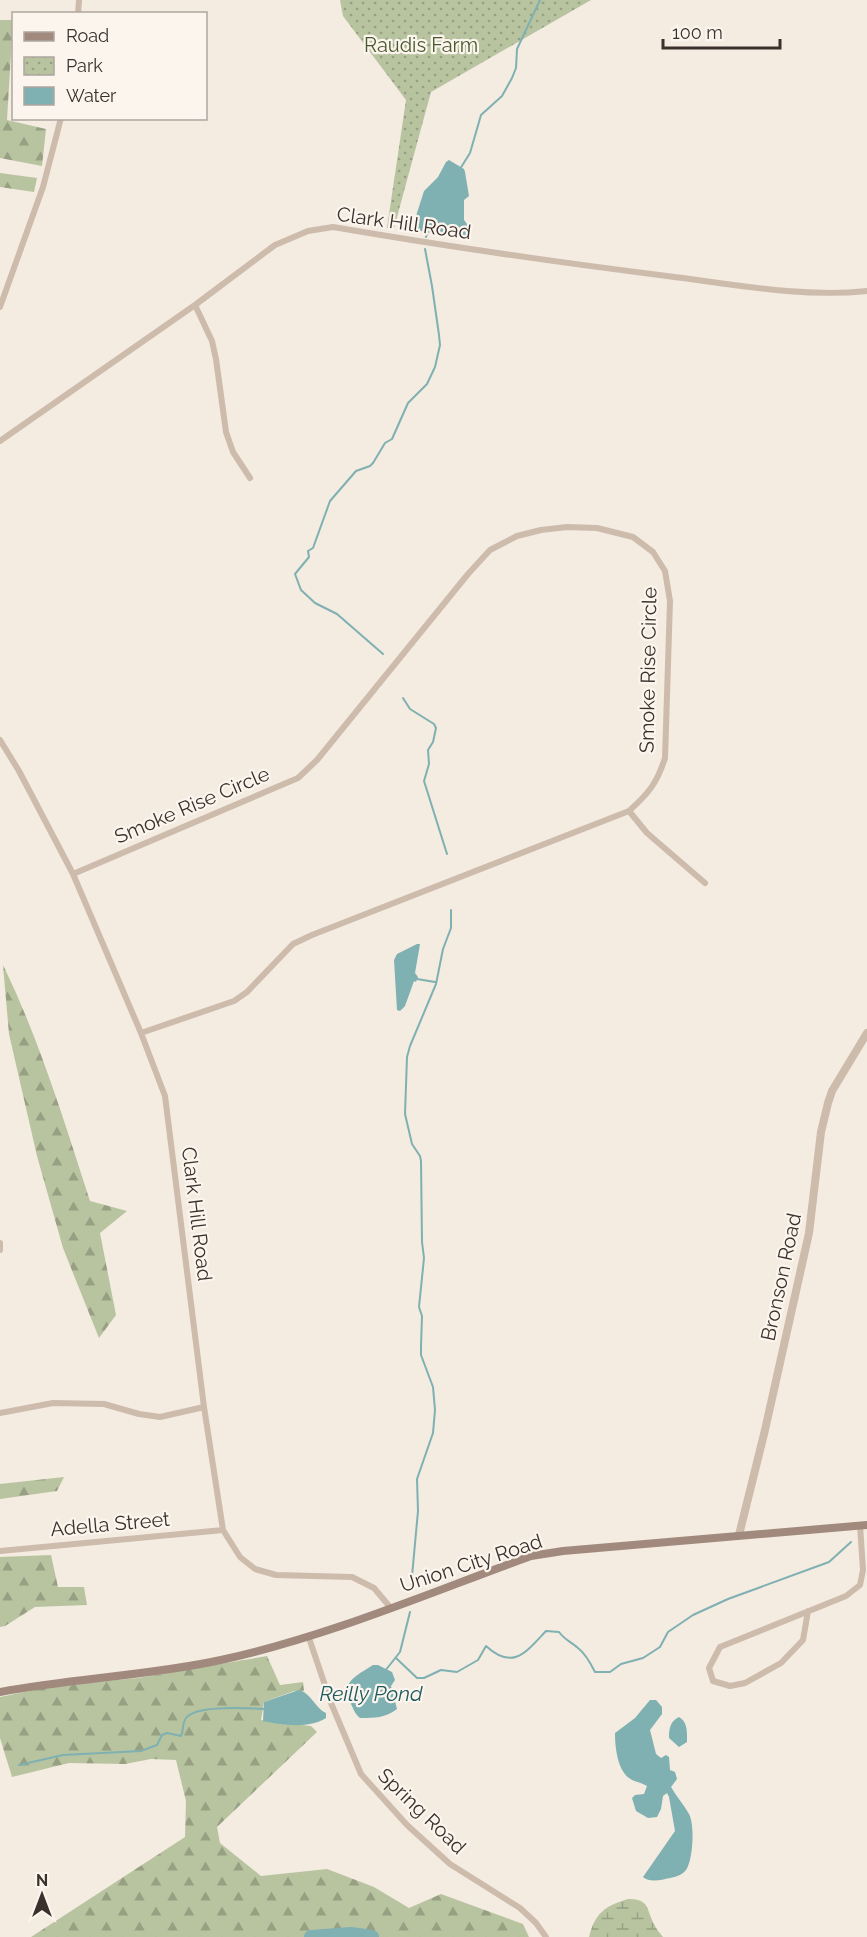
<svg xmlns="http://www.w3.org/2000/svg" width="867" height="1937" viewBox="0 0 867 1937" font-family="Raleway,sans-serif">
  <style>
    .forest { fill: url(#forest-firs) }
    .wetland { fill: url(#wetland-marsh) }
    .park { fill: url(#park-dots) }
    .water { fill: #7fb0b2 }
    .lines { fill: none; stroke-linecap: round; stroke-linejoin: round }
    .stream { stroke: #7fb0b2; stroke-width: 2 }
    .river { stroke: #7fb0b2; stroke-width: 14 }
    .minor { stroke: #cdbbac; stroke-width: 6 }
    .tertiary { stroke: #cdbbac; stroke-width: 8 }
    .secondary { stroke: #a18a7d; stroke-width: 8 }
    .labels { text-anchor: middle; stroke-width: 4.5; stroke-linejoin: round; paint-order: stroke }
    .park-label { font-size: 20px; fill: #4a5a2e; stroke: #fbf5ee }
    .street-label { font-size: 20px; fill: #3b302b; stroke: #fbf5ee }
    .water-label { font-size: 21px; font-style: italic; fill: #1f5a5e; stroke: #fbf5ee }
  </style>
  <defs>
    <pattern id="forest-firs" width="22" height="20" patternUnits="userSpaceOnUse" patternTransform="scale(1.5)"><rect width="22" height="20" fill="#b8c4a0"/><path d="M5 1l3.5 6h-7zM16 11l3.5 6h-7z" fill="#97a083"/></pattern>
    <pattern id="wetland-marsh" width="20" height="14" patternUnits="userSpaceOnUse" patternTransform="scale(1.5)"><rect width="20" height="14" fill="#b8c4a0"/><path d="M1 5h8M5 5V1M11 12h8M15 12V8" fill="none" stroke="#97a083"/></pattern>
    <pattern id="park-dots" width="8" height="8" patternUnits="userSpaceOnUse" patternTransform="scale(1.5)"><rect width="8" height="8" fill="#b8c4a0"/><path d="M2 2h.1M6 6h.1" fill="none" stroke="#97a083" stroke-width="1.8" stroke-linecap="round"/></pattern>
  </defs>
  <rect width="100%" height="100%" fill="#f4ebe1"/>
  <path class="forest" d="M 0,20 L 13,20 L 7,120 L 46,129 L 42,166 L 0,158 Z
    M 0,173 L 37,178 L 34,192 L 0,187 Z
    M 3,965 C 40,1041 64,1121 90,1201 L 127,1211 L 100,1233 L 116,1315 L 99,1338 L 63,1248 L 37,1156 L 9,1034 Z
    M 64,1477 L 57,1491 L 0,1499 L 0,1484 Z
    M 51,1555 L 58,1587 L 84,1587 L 87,1605 L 35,1607 L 5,1626 L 0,1627 L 0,1557 Z
    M 267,1656 L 280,1685 L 303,1682 L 304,1691 L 294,1691 L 264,1702 L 261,1720 L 311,1726 L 317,1732 L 217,1827 L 220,1843 L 261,1876 L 327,1869 L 374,1887 L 409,1908 L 441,1894 L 523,1924 L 529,1937 L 31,1937 L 185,1837 L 186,1801 L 176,1760 L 151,1759 L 125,1764 L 69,1763 L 12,1777 L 0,1738 L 0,1697 L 55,1686 L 138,1678 Z"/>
  <path class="wetland" d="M 628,1899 C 650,1899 646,1909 654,1924 C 656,1929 660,1933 663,1937 L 589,1937 C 595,1913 605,1906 628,1899 Z"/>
  <path class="park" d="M 340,0 L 591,0 L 431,92 L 394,228 L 387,228 L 406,100 L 343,16 Z"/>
  <path class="water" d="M 449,160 L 464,169 L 465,172 L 469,196 L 464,200 L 464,220 L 467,224 L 468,238 L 461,238 L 415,230 L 416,216 L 424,191 L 438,177 L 446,162 Z
    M 417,944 L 420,944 L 415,973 L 418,977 L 416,982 L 414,981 L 405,1006 L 400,1011 L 397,1010 L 394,960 L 397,954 Z
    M 373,1665 L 378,1665 L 392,1672 L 395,1680 L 391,1686 L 397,1709 C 385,1718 375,1718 360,1718 C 356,1715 354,1711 352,1706 C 338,1683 356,1676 373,1665 Z
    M 299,1690 C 311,1693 315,1708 326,1713 L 326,1718 C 310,1729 281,1725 263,1721 L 264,1702 Z
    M 650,1700 L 656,1700 L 662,1707 L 662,1714 L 650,1730 L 656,1754 L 661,1758 L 666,1755 L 669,1757 L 670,1770 L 675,1772 L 677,1779 L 671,1787 C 676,1796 684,1805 689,1814 C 695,1825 693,1860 686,1870 C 682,1875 676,1877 670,1878 C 661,1880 650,1883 643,1877 L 675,1831 L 669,1797 L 667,1793 L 663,1796 L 661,1809 L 657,1817 L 648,1818 L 636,1811 L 632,1798 L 635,1795 L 644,1794 L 647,1786 C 641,1782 634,1782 629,1778 C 617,1769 615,1746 615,1733 L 635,1718 Z
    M 679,1717 C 688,1722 687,1733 687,1742 L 679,1747 L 669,1738 C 669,1729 670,1721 679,1717 Z"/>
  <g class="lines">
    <path class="stream" d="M 460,169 L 470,153 L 481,115 L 502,96 L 512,78 L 516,68 L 517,49 L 540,0
      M 426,237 L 428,230
      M 383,654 L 337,614 L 315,603 L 301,590 L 295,574 L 309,557 L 308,551 L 313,548 L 330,501 L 356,471 L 370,466 L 373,463 L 385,443 L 392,439 L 408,403 L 427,384 L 435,367 L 440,345 L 439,335 L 432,286 L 425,249
      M 403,698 L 410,709 L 434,724 L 436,728 L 433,742 L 428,750 L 429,764 L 424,781 L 447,854
      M 417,979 L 435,982
      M 411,1587 L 418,1511 L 417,1479 L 433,1433 L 435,1410 L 433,1387 L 421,1355 L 421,1346 L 422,1316 L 419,1307 L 424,1258 L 422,1242 L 421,1161 L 420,1156 L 412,1144 L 405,1114 L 407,1057 L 410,1046 L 436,984 L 443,949 L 451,928 L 451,910
      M 396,1658 L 417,1678 L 424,1678 L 441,1670 L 457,1672 L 478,1660 L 486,1646 C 513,1671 526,1652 546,1631 L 559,1632 C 565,1640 571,1642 578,1648 C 586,1654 591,1664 595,1672 L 610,1672 L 621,1664 L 643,1658 L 660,1647 L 668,1632 L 693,1615 L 728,1599 L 829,1562 L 851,1542
      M 385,1671 L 400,1652 L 410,1612
      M 19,1765 L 63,1755 L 141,1751 L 157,1745 L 162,1735 L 167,1733 L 181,1736 C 184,1730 182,1723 186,1718 C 195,1705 249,1708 265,1709"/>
    <path class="river" d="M 311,1937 L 351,1934 L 372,1937"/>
    <path class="minor" d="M 78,14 L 79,0
      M 195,305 L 212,341 L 216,359 L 226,432 L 233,452 L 250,478
      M 0,307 L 43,187 L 61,118
      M 0,441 L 195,305 L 275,245 L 308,231 L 333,227 C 444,246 555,262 667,276 C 731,284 802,298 867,291
      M 0,740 L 19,771 L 73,874 L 141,1033 L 165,1096 L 204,1407 L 223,1530 L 240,1557 L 255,1569 L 276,1575 L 352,1577 L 374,1588 L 390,1607
      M 629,811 L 647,833 L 705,883
      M 73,874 L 298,778 L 317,760 L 468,574 L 490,550 L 517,536 L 541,530 L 567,527 L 597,528 L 633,537 L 653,552 L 665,571 L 670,601 L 665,758 C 657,783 649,793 629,811 L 312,935 L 293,944 L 247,992 L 234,1001 L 141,1033
      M 0,1243 L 0,1250
      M 0,1413 L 53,1403 L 104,1404 L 139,1414 L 160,1417 L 204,1407
      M 0,1551 L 223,1530
      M 808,1611 L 803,1640 L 781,1663 L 745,1683 L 730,1686 L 713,1681 L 709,1668 L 720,1647 L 846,1596 L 860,1585 L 863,1570 L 860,1525
      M 309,1638 L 331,1703 L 361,1774 L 407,1825 L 450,1864 L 520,1908 L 536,1923 L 546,1937"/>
    <path class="tertiary" d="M 739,1535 L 765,1430 L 809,1233 L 821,1132 L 828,1103 L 832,1091 L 867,1033"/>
    <path class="secondary" d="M 0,1692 C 73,1678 148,1676 221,1660 C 327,1637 429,1593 531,1556 L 563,1551 L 867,1525"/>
  </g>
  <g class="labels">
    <g class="park-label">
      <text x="421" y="52">Raudis Farm</text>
    </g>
    <g class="street-label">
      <text transform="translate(404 223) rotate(8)" y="7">Clark Hill Road</text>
      <text transform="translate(648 670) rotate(-89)" y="7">Smoke Rise Circle</text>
      <text transform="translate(192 805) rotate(-23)" y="7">Smoke Rise Circle</text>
      <text transform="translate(197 1214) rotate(83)" y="7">Clark Hill Road</text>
      <text transform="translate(781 1277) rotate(-78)" y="7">Bronson Road</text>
      <text transform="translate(110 1524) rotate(-5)" y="7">Adella Street</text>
      <text transform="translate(471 1563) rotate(-18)" y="7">Union City Road</text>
      <text transform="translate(422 1811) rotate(44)" y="7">Spring Road</text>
    </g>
    <g class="water-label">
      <text x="371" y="1701">Reilly Pond</text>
    </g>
  </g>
  <rect x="12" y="12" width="195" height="108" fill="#fbf5ee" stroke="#aea6a0" stroke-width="1.5"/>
  <rect x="24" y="32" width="30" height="9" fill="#a18a7d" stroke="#aea6a0" stroke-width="1.5"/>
  <text x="66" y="42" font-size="18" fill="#3b302b">Road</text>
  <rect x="24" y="57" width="30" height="18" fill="url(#park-dots)" stroke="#aea6a0" stroke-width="1.5"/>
  <text x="66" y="72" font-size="18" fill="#3b302b">Park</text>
  <rect x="24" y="87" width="30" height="18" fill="#7fb0b2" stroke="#aea6a0" stroke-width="1.5"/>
  <text x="66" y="102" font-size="18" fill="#3b302b">Water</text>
  <g transform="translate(42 1895)" stroke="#fbf5ee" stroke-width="4.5" paint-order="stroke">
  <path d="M0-4.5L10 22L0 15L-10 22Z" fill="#3b302b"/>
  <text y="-9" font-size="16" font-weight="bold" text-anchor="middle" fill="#3b302b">N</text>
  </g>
  <path d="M663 39v9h117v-9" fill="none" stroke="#3b302b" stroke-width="3"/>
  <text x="672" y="39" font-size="18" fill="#3b302b" stroke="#fbf5ee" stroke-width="4.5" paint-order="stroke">100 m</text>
</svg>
